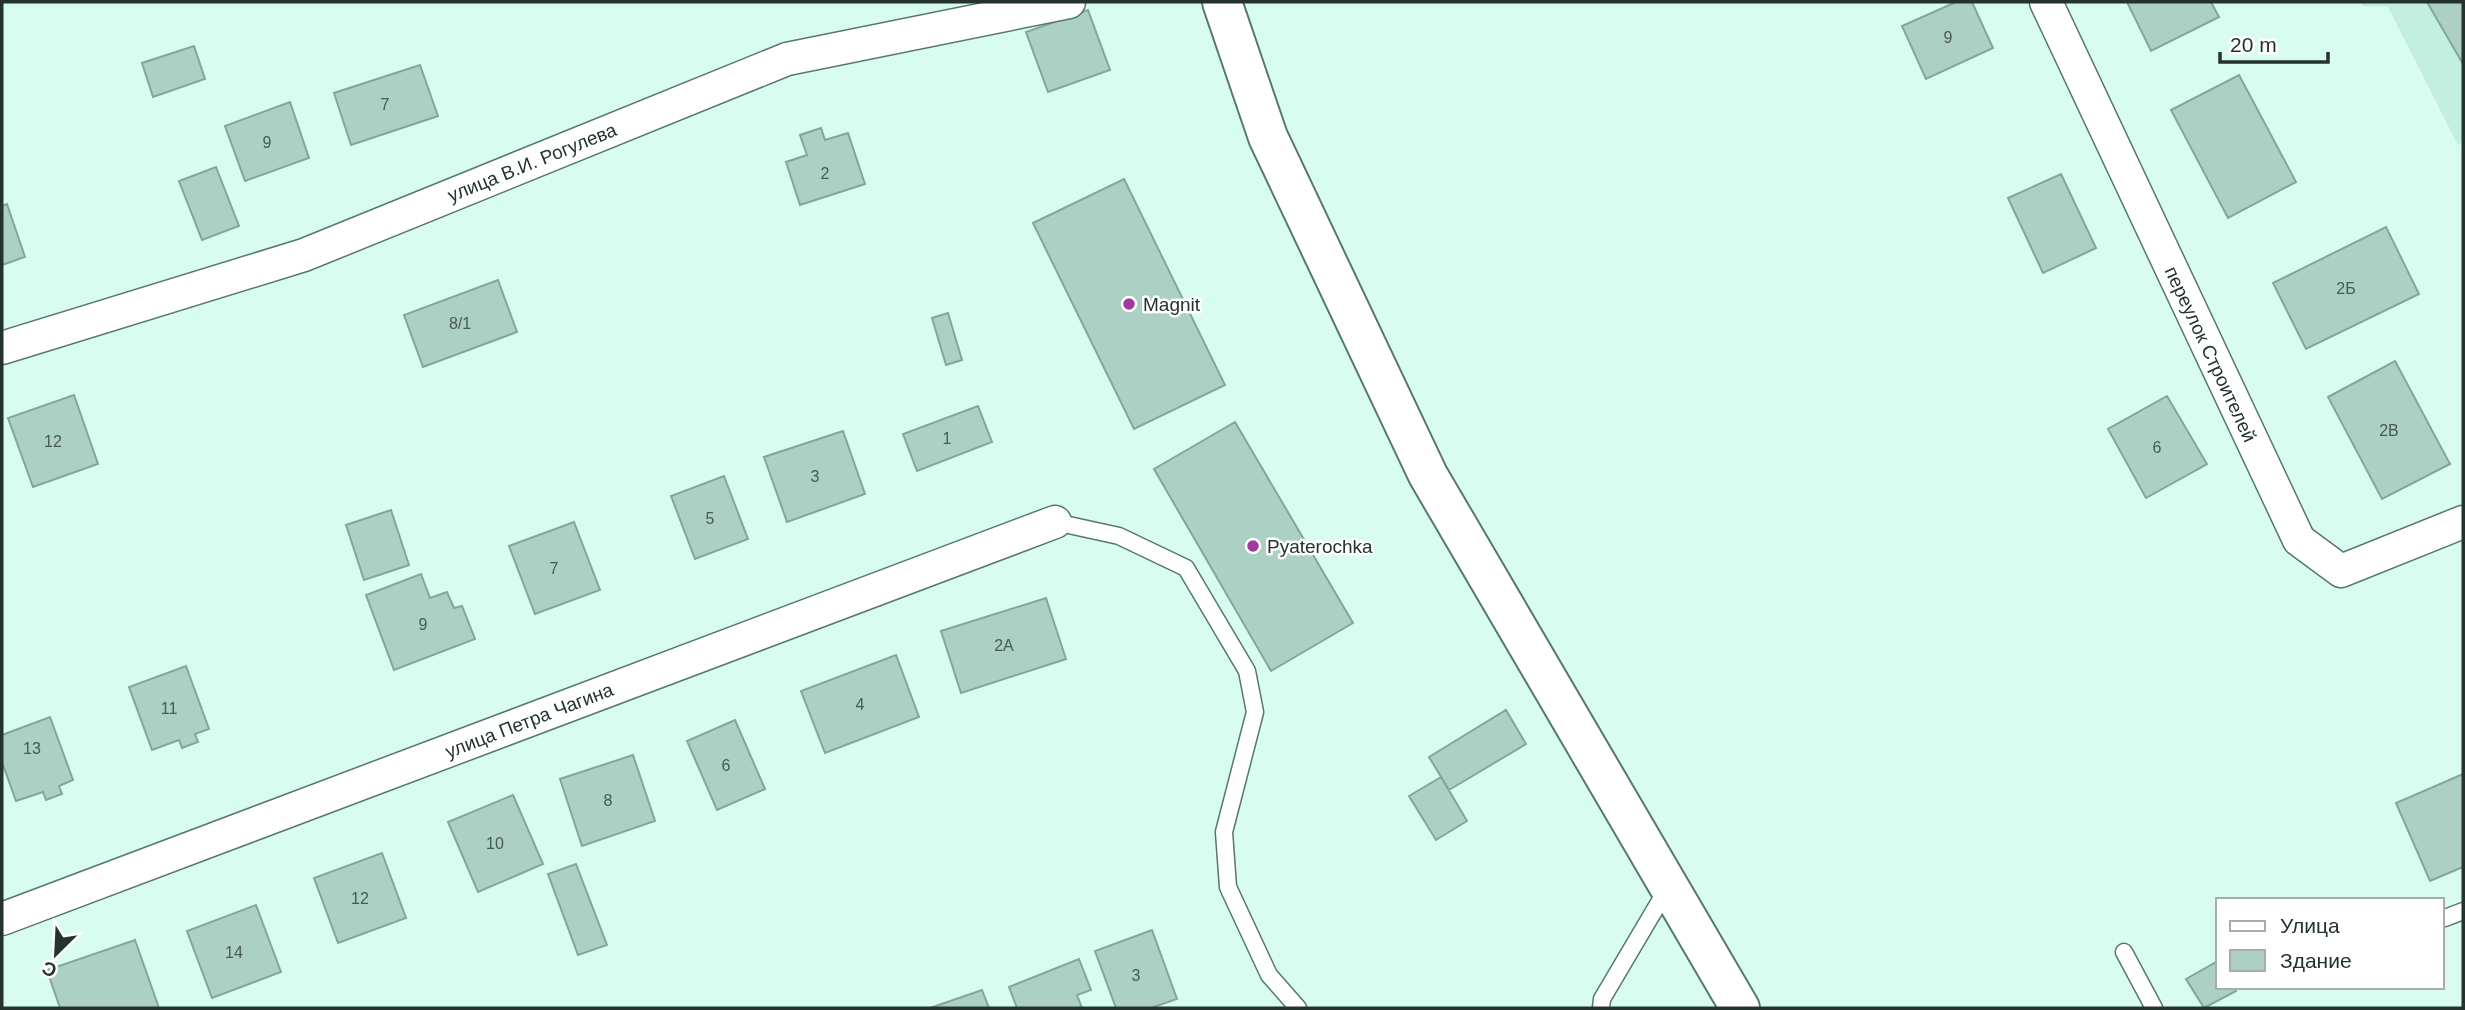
<svg xmlns="http://www.w3.org/2000/svg" width="2465" height="1010" viewBox="0 0 2465 1010" font-family="Helvetica,sans-serif">
  <style>
    .built { fill: #c3efe0 }
    .building { fill: #add0c4; stroke: #84a69a; stroke-width: 2 }
    .lines { fill: none; stroke-linecap: round; stroke-linejoin: round }
    .lane-casing { stroke: #57786d; stroke-width: 19 }
    .street-casing { stroke: #57786d; stroke-width: 35 }
    .secondary-casing { stroke: #57786d; stroke-width: 42 }
    .lane { stroke: #fff; stroke-width: 16 }
    .street { stroke: #fff; stroke-width: 32 }
    .secondary { stroke: #fff; stroke-width: 38 }
    .poi-dot { fill: #a13a9e; stroke: #fff; stroke-width: 2.5 }
    .labels { text-anchor: middle; stroke-width: 5; stroke-linejoin: round; paint-order: stroke }
    .number-label { font-size: 16px; fill: #475a54 }
    .street-label { font-size: 19px; fill: #25332f; stroke: #fff }
    .poi-label { font-size: 19px; fill: #25332f; stroke: #fff; text-anchor: start }
  </style>
  <rect width="100%" height="100%" fill="#d8fcef"/>
  <path class="built" d="M 2360,2 L 2463,2 L 2463,142 L 2458,145 L 2388,7 L 2362,6 Z"/>
  <path class="building" d="M 1956,2 L 1972,2 L 1993,48 L 1926,79 L 1902,26 Z
    M 2127,2 L 2211,2 L 2219,17 L 2151,51 Z
    M 2427,2 L 2463,2 L 2463,64 Z
    M 1088,10 L 1110,70 L 1048,92 L 1026,32 Z
    M 194,46 L 205,79 L 153,97 L 142,63 Z
    M 420,65 L 438,116 L 351,145 L 334,93 Z
    M 2239,75 L 2296,182 L 2228,218 L 2171,110 Z
    M 290,102 L 309,158 L 245,181 L 225,126 Z
    M 821,128 L 825,140 L 848,133 L 865,184 L 800,205 L 786,162 L 807,155 L 800,135 Z
    M 216,167 L 239,226 L 202,240 L 179,181 Z
    M 2061,174 L 2096,248 L 2043,273 L 2008,198 Z
    M 1124,179 L 1225,385 L 1134,429 L 1033,223 Z
    M 7,204 L 25,257 L 2,265 L 2,206 Z
    M 2386,227 L 2419,294 L 2306,349 L 2273,283 Z
    M 498,280 L 517,332 L 423,367 L 404,315 Z
    M 948,313 L 962,360 L 946,365 L 932,318 Z
    M 2395,361 L 2450,464 L 2382,499 L 2328,397 Z
    M 74,395 L 98,464 L 33,487 L 8,418 Z
    M 2167,396 L 2207,464 L 2146,498 L 2108,429 Z
    M 978,406 L 992,442 L 917,471 L 903,434 Z
    M 1235,422 L 1353,623 L 1271,671 L 1154,469 Z
    M 843,431 L 865,494 L 787,522 L 764,457 Z
    M 724,476 L 748,539 L 695,559 L 671,496 Z
    M 391,510 L 409,565 L 364,580 L 346,525 Z
    M 574,522 L 600,590 L 535,614 L 509,546 Z
    M 421,574 L 430,598 L 447,592 L 454,608 L 462,606 L 475,639 L 394,670 L 366,595 Z
    M 1046,598 L 1066,659 L 961,693 L 941,631 Z
    M 896,655 L 919,717 L 825,753 L 801,691 Z
    M 186,666 L 209,729 L 195,734 L 198,742 L 182,748 L 179,740 L 152,750 L 129,687 Z
    M 1506,710 L 1526,744 L 1449,790 L 1429,757 Z
    M 50,717 L 73,780 L 59,786 L 62,794 L 46,800 L 43,792 L 16,801 L 2,762 L 2,735 Z
    M 735,720 L 765,789 L 717,810 L 687,741 Z
    M 633,755 L 655,821 L 582,846 L 560,779 Z
    M 2463,774 L 2463,867 L 2430,881 L 2396,803 Z
    M 1441,777 L 1467,821 L 1436,840 L 1409,796 Z
    M 513,795 L 543,864 L 478,892 L 448,822 Z
    M 382,853 L 406,918 L 338,943 L 314,878 Z
    M 576,864 L 607,945 L 578,955 L 548,874 Z
    M 256,905 L 281,972 L 212,998 L 187,931 Z
    M 1152,930 L 1177,999 L 1151,1008 L 1116,1008 L 1095,951 Z
    M 135,940 L 159,1008 L 60,1008 L 47,970 Z
    M 1079,959 L 1091,990 L 1077,995 L 1082,1008 L 1017,1008 L 1009,987 Z
    M 2218,961 L 2218,987 L 2234,987 L 2236,991 L 2204,1008 L 2186,979 Z
    M 982,990 L 989,1008 L 930,1008 Z"/>
  <g class="lines">
    <defs>
      <path id="lane" d="M 1055,522 L 1119,536 L 1186,568 L 1247,671 L 1255,712 L 1224,832 L 1228,887 L 1269,975 L 1298,1008
        M 2445,918 L 2463,911
        M 2124,952 L 2154,1008
        M 1601,1008 L 1602,999 L 1667,889"/>
      <path id="street" d="M 2046,2 L 2299,540 L 2341,571 L 2463,522
        M 2,348 L 304,255 L 787,59 L 1069,2
        M 2,919 L 1055,522"/>
      <path id="secondary" d="M 1222,2 L 1268,137 L 1428,475 L 1740,1008"/>
    </defs>
    <use href="#lane" class="lane-casing"/>
    <use href="#street" class="street-casing"/>
    <use href="#secondary" class="secondary-casing"/>
    <use href="#lane" class="lane"/>
    <use href="#street" class="street"/>
    <use href="#secondary" class="secondary"/>
  </g>
  <g class="poi-dot">
    <circle cx="1129" cy="304" r="7"/>
    <circle cx="1253" cy="546" r="7"/>
  </g>
  <g class="labels">
    <g class="number-label">
      <text x="1948" y="43">9</text>
      <text x="385" y="110">7</text>
      <text x="267" y="148">9</text>
      <text x="825" y="179">2</text>
      <text x="2346" y="294">2Б</text>
      <text x="460" y="329">8/1</text>
      <text x="2389" y="436">2В</text>
      <text x="947" y="444">1</text>
      <text x="53" y="447">12</text>
      <text x="2157" y="453">6</text>
      <text x="815" y="482">3</text>
      <text x="710" y="524">5</text>
      <text x="554" y="574">7</text>
      <text x="423" y="630">9</text>
      <text x="1004" y="651">2А</text>
      <text x="860" y="710">4</text>
      <text x="169" y="714">11</text>
      <text x="32" y="754">13</text>
      <text x="726" y="771">6</text>
      <text x="608" y="806">8</text>
      <text x="495" y="849">10</text>
      <text x="360" y="904">12</text>
      <text x="234" y="958">14</text>
      <text x="1136" y="981">3</text>
    </g>
    <g class="street-label">
      <text transform="translate(532 162) rotate(-22)" y="7">улица В.И. Рогулева</text>
      <text transform="translate(2211 354) rotate(65)" y="7">переулок Строителей</text>
      <text transform="translate(529 720) rotate(-21)" y="7">улица Петра Чагина</text>
    </g>
    <g class="poi-label">
      <text x="1143" y="311">Magnit</text>
      <text x="1267" y="553">Pyaterochka</text>
    </g>
  </g>
  <rect width="2465" height="1010" fill="none" stroke="#25332f" stroke-width="7"/>
  <rect x="2216" y="898" width="228" height="91" fill="#ffffff" stroke="#a8adac" stroke-width="2"/>
  <rect x="2230" y="921" width="35" height="10" fill="#ffffff" stroke="#a8adac" stroke-width="2"/>
  <text x="2280" y="933" font-size="21" fill="#25332f">Улица</text>
  <rect x="2230" y="950" width="35" height="21" fill="#add0c4" stroke="#a8adac" stroke-width="2"/>
  <text x="2280" y="968" font-size="21" fill="#25332f">Здание</text>
  <g transform="translate(56 954) rotate(204)" stroke="#ffffff" stroke-width="5" paint-order="stroke">
  <path d="M0-5L12 26L0 18L-12 26Z" fill="#25332f"/>
  <text y="-10" font-size="19" font-weight="bold" text-anchor="middle" fill="#25332f">С</text>
  </g>
  <path d="M2220 52v10h108v-10" fill="none" stroke="#25332f" stroke-width="3.5"/>
  <text x="2230" y="52" font-size="21" fill="#25332f" stroke="#ffffff" stroke-width="5" paint-order="stroke">20 m</text>
</svg>
